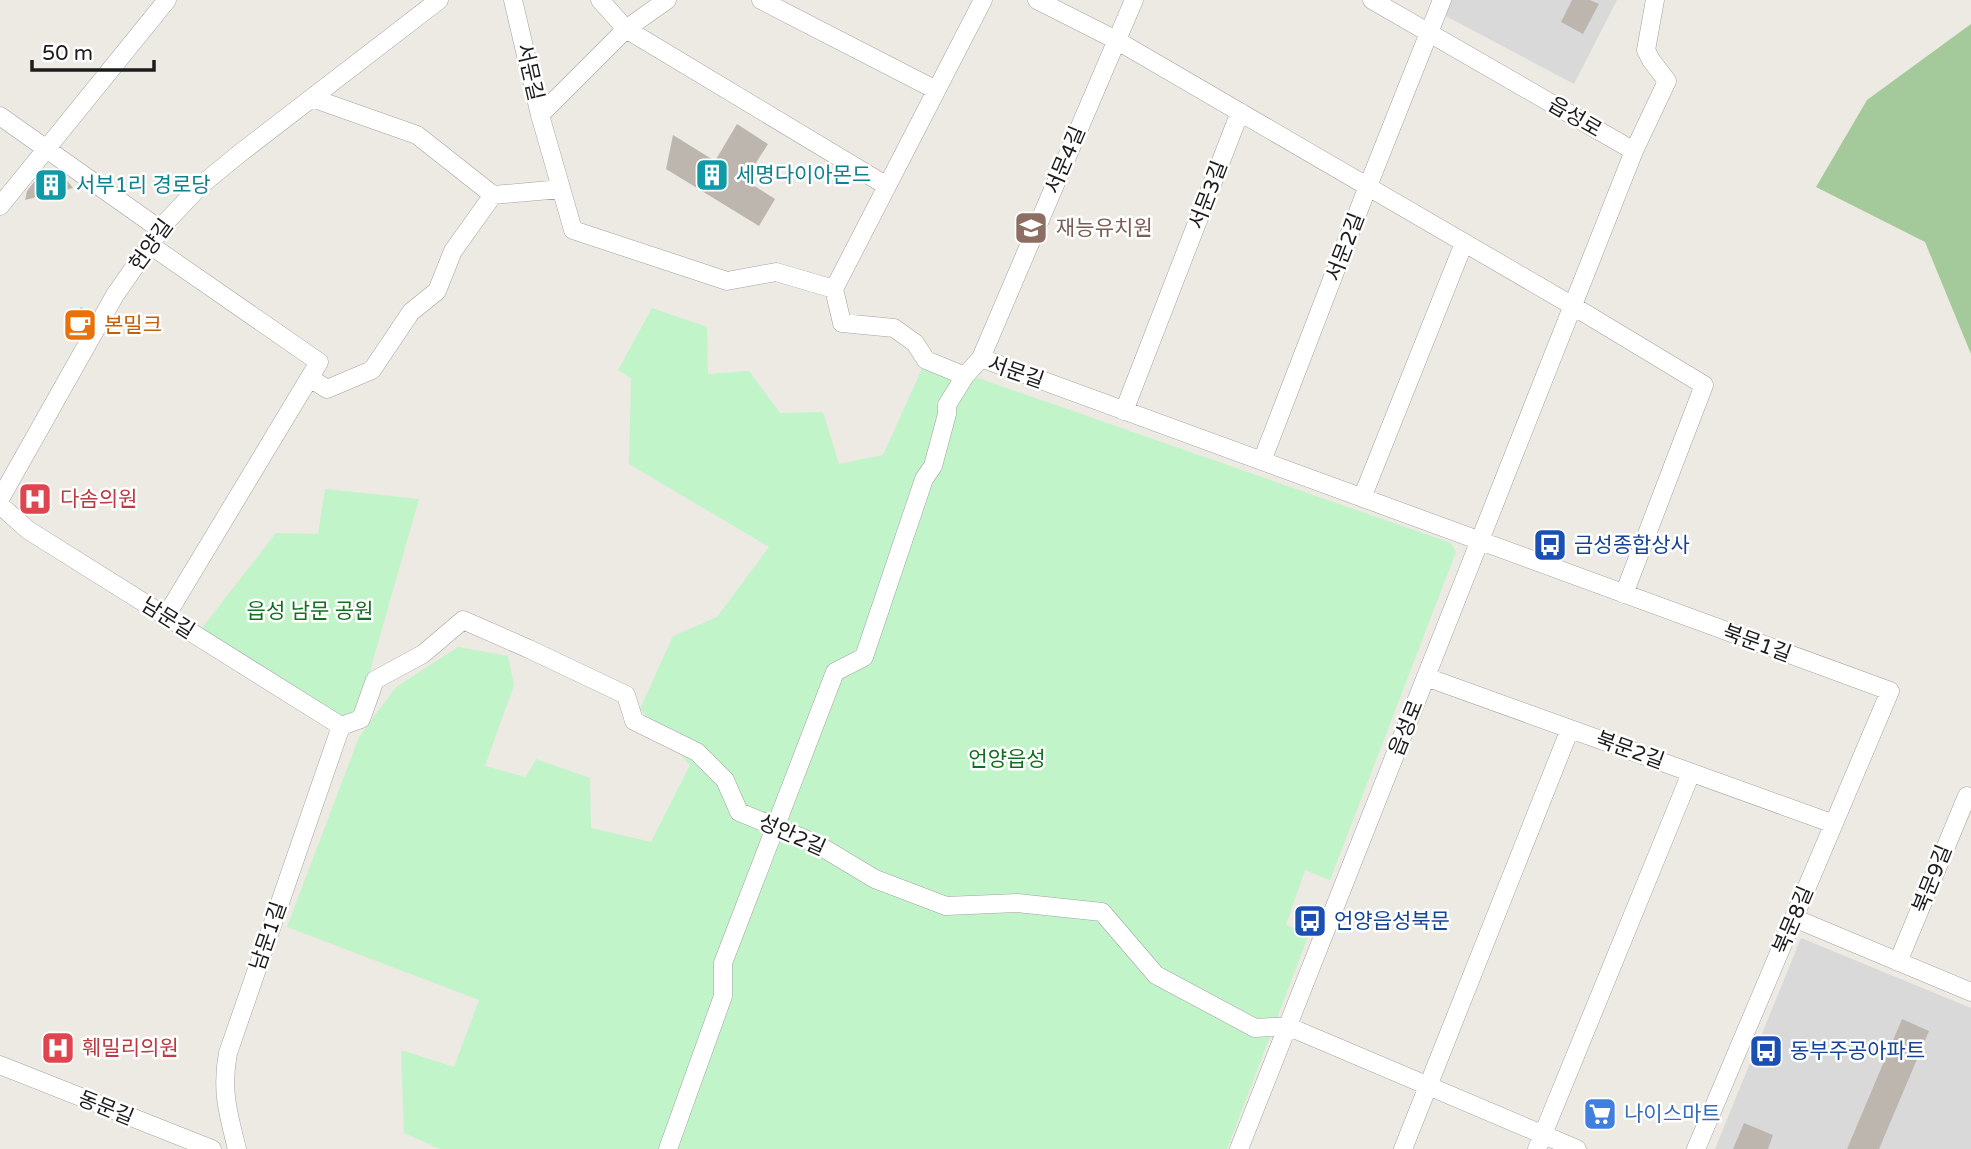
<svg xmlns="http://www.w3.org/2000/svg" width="1971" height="1149" viewBox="0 0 1971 1149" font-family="'Varela Round','Noto Sans KR',sans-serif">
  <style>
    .residential { fill: #dad9d9 }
    .forest { fill: #a4c99a }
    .park { fill: #c1f4c9 }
    .building { fill: #bcb6af }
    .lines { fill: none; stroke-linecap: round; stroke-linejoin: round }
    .minor-casing { stroke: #a3a3a3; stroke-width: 19 }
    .minor { stroke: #fff; stroke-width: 18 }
    .labels { text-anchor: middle; stroke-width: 5; stroke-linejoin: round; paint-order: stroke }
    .street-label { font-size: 21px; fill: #1c1c1c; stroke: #fff }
    .culture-label { font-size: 21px; fill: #0d838f; stroke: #fff; text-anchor: start }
    .education-label { font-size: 21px; fill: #785e54; stroke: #fff; text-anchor: start }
    .food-label { font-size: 21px; fill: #c56008; stroke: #fff; text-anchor: start }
    .health-label { font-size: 21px; fill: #be3a42; stroke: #fff; text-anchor: start }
    .transit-label { font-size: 21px; fill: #164399; stroke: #fff; text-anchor: start }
    .park-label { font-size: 21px; fill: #137021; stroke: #fff }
    .shop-label { font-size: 21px; fill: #366cbe; stroke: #fff; text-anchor: start }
  </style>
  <rect width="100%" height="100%" fill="#eceae2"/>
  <path class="residential" d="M 1448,0 L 1617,0 L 1574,84 L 1442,14 Z
    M 1801,938 L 1971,1008 L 1971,1149 L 1715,1149 Z"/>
  <path class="forest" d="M 1971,24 L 1971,354 L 1925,242 L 1816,187 L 1867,100 Z"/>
  <path class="park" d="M 652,308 L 707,327 L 708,374 L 749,371 L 780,413 L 823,412 L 839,464 L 883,455 L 926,360 L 1451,543 L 1456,552 L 1330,880 L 1305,870 L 1286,925 L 1309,934 L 1227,1149 L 440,1149 L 404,1133 L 401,1050 L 454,1067 L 479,1000 L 287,927 L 359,737 L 396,687 L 458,647 L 508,656 L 514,685 L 485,766 L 526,777 L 536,759 L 590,778 L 591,828 L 651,842 L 690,765 L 640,709 L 673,636 L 717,617 L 769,547 L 629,464 L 631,378 L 618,370 Z
    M 325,489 L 419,499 L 358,713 L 339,718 L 199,632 L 276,533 L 318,534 Z"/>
  <path class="building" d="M 1572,0 L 1590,0 L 1599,4 L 1583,34 L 1561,22 Z
    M 737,124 L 768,144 L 745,180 L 775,199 L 759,226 L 666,169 L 673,135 L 715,161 Z
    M 48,170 L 55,176 L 61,173 L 73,188 L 25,200 L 27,191 L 42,172 Z
    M 81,307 L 91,314 L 76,341 L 64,334 Z
    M 1902,1019 L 1929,1031 L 1879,1149 L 1847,1149 Z
    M 1744,1123 L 1773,1135 L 1768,1149 L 1733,1149 Z"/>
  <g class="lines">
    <defs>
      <path id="minor" d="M 513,0 L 540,115 L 573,230 L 727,281 L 776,272 L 834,289 L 842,323 L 894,328 L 915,343 L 926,360 L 965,376 L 981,358 L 1134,0
        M 600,0 L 626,29 L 887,186
        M 761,0 L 936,90
        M 1037,0 L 1116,40 L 1573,306 L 1704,385 L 1624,594
        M 1372,0 L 1634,151
        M 312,98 L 417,135 L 493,195 L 561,189
        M 540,115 L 626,29 L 667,0
        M 0,116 L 161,230
        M 0,206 L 167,0
        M 150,245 L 319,362 L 166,616
        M 834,289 L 983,0
        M 981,358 L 1890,691 L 1696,1149
        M 310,378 L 327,389 L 372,370 L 411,312 L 437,291 L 453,251 L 493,195
        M 1124,411 L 1240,112
        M 1262,461 L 1368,186 L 1442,0
        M 1362,498 L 1464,243
        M 0,499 L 115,295 L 166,222 L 200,186 L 239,154 L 439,0
        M 0,505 L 28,530 L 341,726
        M 1426,677 L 1834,824
        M 341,726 L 361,719 L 375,680 L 423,654 L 463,620 L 529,649 L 626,695 L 634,721 L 697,752 L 725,780 L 739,812 L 815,843 L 875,879 L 946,906 L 1017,903 L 1102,912 L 1156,975 L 1255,1028 L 1287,1026 L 1577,1149
        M 1794,918 L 1971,992
        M 1898,962 L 1967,796
        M 0,1065 L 212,1149
        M 237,1149 C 228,1113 221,1090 228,1053 L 341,726
        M 668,1149 L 723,996 L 723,963 L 835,672 L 864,657 L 924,479 L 933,466 L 947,414 L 947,405 L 965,376
        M 1239,1149 L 1634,151 L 1667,81 L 1651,60 L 1646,50 L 1655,0
        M 1403,1149 L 1570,729
        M 1537,1149 L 1691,773"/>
    </defs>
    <use href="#minor" class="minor-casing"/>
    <use href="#minor" class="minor"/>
  </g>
  <defs>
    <symbol id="building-square" viewBox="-11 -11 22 22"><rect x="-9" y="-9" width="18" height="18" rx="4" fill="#0f9aa8" stroke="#fff"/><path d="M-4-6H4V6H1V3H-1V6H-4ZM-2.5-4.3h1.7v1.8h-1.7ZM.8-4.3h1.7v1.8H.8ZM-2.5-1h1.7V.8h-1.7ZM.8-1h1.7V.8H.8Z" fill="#fff"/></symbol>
    <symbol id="school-square" viewBox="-11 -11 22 22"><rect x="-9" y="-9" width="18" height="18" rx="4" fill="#8d6e63" stroke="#fff"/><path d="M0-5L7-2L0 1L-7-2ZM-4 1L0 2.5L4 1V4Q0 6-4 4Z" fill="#fff"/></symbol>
    <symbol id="cafe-square" viewBox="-11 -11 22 22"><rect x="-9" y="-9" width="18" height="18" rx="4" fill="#e8710a" stroke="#fff"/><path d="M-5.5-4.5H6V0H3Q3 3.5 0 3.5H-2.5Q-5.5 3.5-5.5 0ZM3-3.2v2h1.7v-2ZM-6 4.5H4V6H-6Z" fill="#fff"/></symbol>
    <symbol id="hospital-square" viewBox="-11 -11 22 22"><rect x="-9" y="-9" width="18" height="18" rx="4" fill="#e0444e" stroke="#fff"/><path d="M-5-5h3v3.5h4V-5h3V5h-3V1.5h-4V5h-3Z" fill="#fff"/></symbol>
    <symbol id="bus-square" viewBox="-11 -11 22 22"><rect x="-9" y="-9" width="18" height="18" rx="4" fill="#1a4fb4" stroke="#fff"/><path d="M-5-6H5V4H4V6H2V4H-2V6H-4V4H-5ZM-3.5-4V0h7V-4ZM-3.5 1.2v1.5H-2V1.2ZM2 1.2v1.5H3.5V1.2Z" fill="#fff"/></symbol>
    <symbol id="supermarket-square" viewBox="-11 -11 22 22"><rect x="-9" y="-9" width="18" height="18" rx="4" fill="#3f7fe0" stroke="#fff"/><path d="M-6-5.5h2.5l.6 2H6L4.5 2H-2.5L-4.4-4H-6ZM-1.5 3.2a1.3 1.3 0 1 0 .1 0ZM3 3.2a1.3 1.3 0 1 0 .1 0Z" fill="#fff"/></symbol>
  </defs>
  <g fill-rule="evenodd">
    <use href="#building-square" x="693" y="156" width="38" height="38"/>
    <use href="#building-square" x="32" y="166" width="38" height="38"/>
    <use href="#school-square" x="1012" y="209" width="38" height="38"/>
    <use href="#cafe-square" x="61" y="306" width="38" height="38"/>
    <use href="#hospital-square" x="16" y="480" width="38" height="38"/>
    <use href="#bus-square" x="1531" y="526" width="38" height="38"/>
    <use href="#bus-square" x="1291" y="902" width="38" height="38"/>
    <use href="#hospital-square" x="39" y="1029" width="38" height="38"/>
    <use href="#bus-square" x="1747" y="1032" width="38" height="38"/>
    <use href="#supermarket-square" x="1581" y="1095" width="38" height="38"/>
  </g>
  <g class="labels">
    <g class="street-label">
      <text transform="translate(530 72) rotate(77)" y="7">서문길</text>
      <text transform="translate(1575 117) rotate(30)" y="7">읍성로</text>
      <text transform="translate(1065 160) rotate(-67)" y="7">서문4길</text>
      <text transform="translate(1208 195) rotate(-69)" y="7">서문3길</text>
      <text transform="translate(151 245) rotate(-54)" y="7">헌양길</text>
      <text transform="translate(1345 247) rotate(-69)" y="7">서문2길</text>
      <text transform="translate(1016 372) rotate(19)" y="7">서문길</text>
      <text transform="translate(168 618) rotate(32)" y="7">남문길</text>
      <text transform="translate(1757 643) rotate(20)" y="7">북문1길</text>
      <text transform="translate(1406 728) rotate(-68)" y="7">읍성로</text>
      <text transform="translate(1630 750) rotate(20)" y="7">북문2길</text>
      <text transform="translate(792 835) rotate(24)" y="7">성안2길</text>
      <text transform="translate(1932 879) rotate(-68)" y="7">북문9길</text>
      <text transform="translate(1793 920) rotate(-67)" y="7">북문8길</text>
      <text transform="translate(268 936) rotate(-71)" y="7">남문1길</text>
      <text transform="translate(106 1108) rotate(22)" y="7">동문길</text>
    </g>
    <g class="culture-label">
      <text x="736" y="182">세명다이아몬드</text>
      <text x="76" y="192">서부1리 경로당</text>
    </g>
    <g class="education-label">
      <text x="1056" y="235">재능유치원</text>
    </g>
    <g class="food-label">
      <text x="104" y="332">본밀크</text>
    </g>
    <g class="health-label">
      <text x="60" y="506">다솜의원</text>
      <text x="82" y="1055">훼밀리의원</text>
    </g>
    <g class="transit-label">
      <text x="1574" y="552">금성종합상사</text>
      <text x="1334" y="928">언양읍성북문</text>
      <text x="1790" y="1058">동부주공아파트</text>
    </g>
    <g class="park-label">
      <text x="310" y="618">읍성 남문 공원</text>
      <text x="1007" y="766">언양읍성</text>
    </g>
    <g class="shop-label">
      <text x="1624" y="1121">나이스마트</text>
    </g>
  </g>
  <path d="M32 60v10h122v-10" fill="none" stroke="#1c1c1c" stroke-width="3.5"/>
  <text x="42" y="60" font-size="21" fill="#1c1c1c" stroke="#ffffff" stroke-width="5" paint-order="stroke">50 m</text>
</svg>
